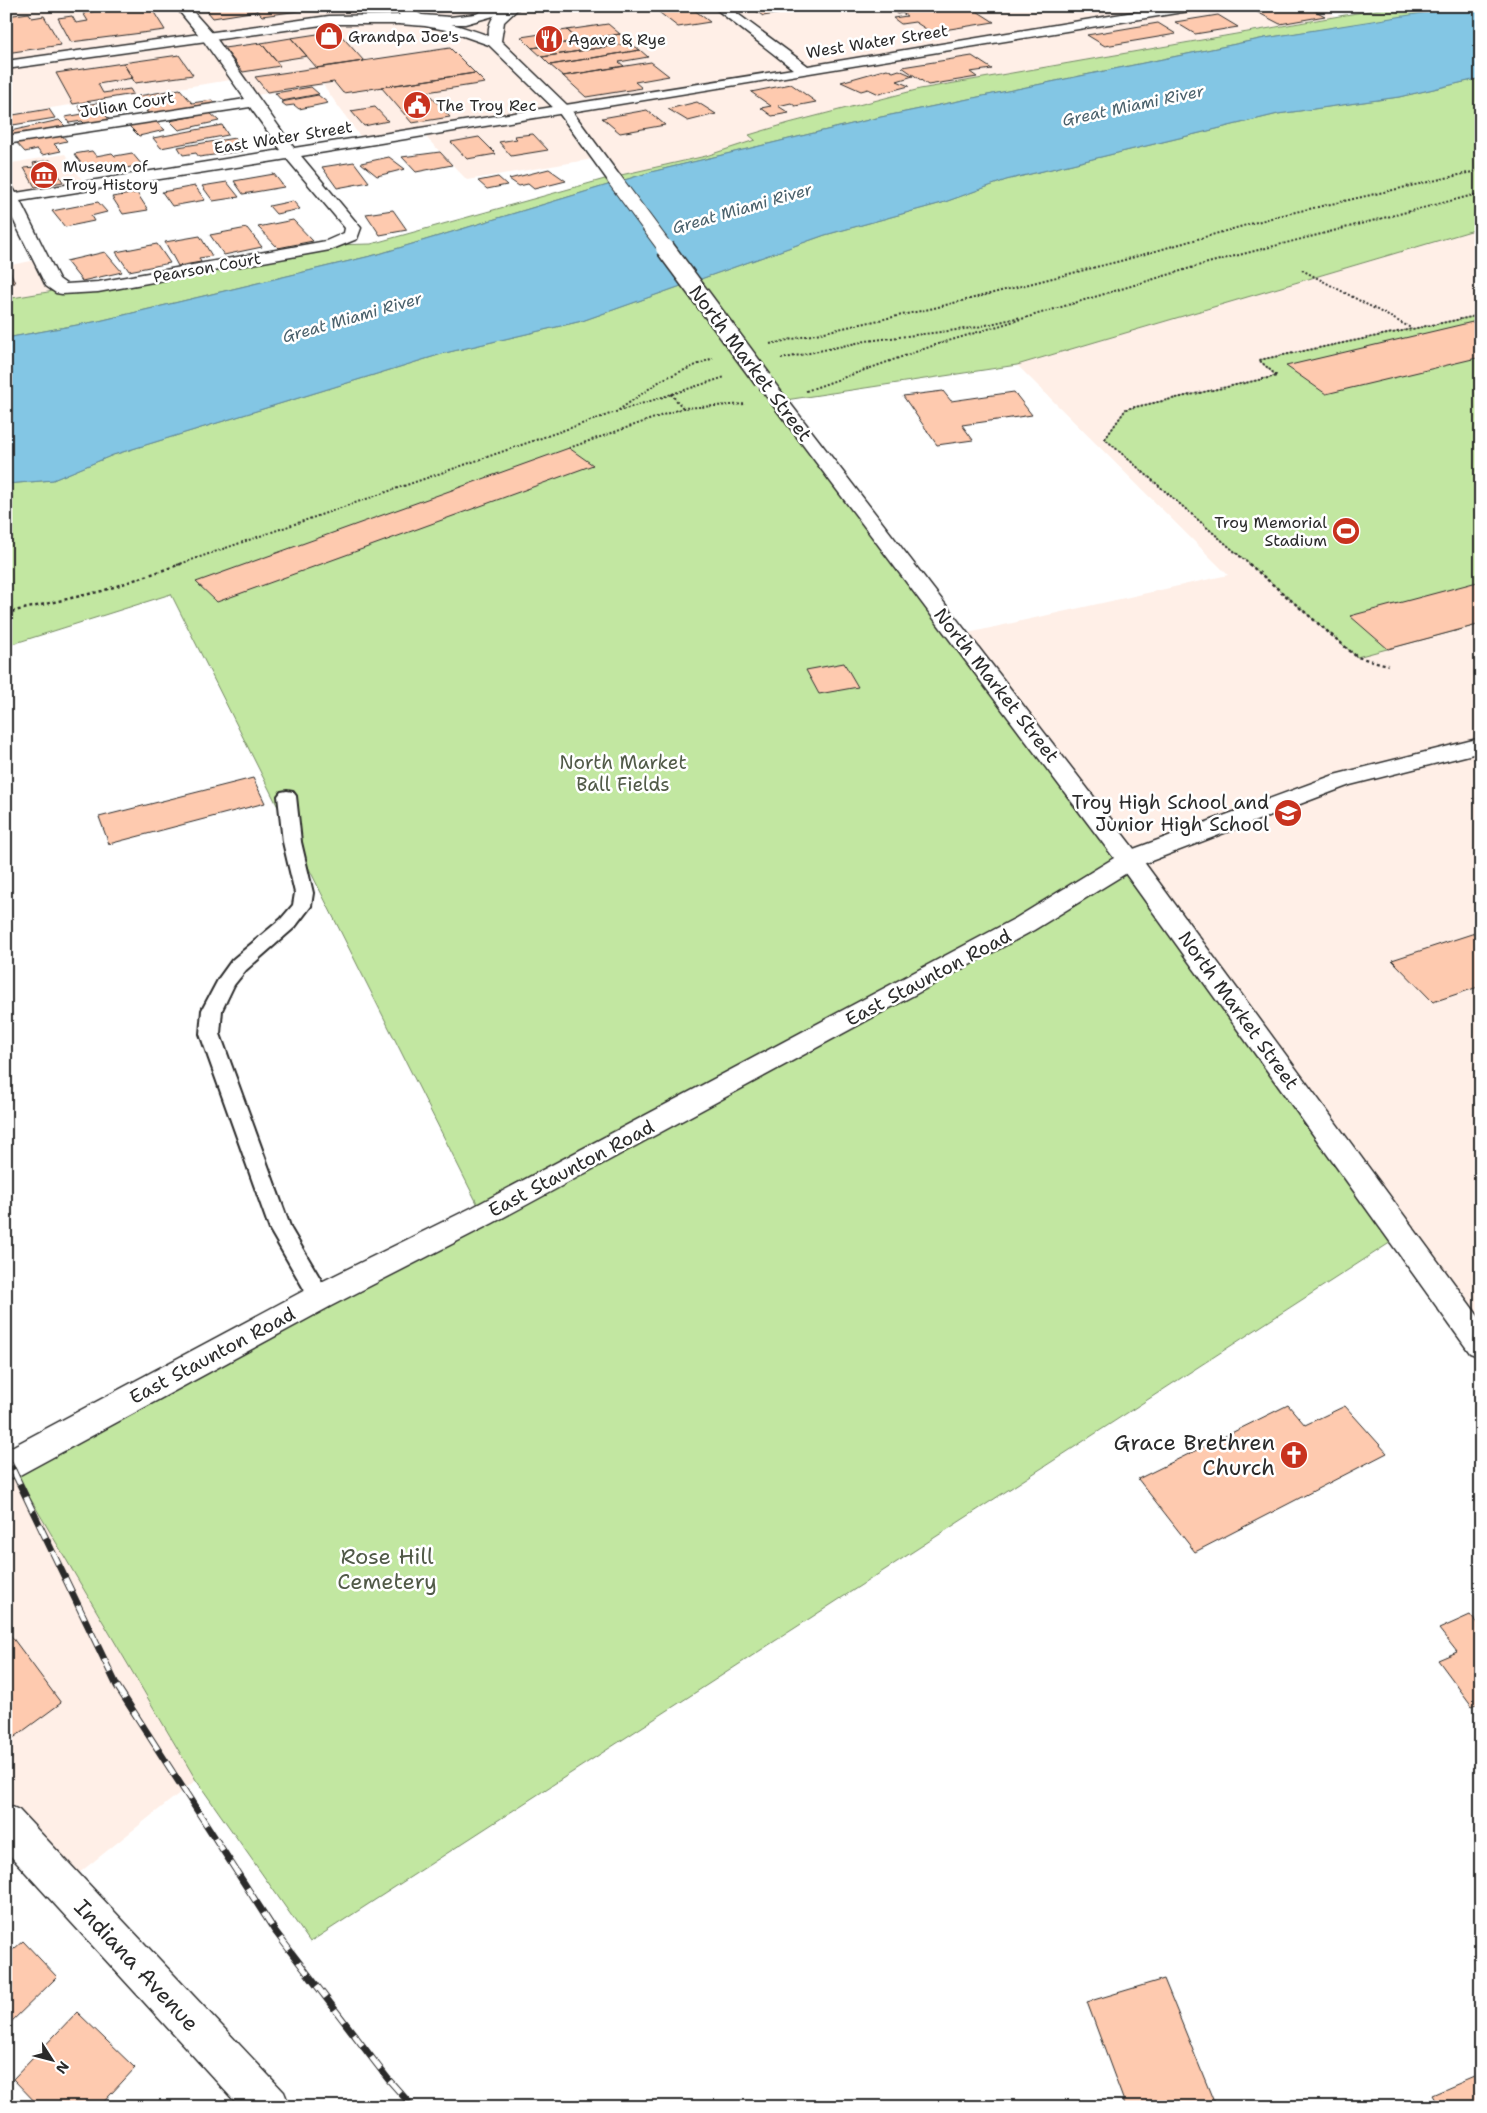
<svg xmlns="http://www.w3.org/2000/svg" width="1487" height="2113" viewBox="0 0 1487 2113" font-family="'Shantell Sans',sans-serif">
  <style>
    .built { fill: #ffefe7 }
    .green { fill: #c2e7a1; stroke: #768966 }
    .water { fill: #83c6e4; stroke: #60889a }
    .building { fill: #fecaaf; stroke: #2b2b2b }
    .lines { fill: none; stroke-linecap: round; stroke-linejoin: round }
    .service-casing { stroke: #2b2b2b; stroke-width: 4 }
    .minor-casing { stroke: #2b2b2b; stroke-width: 3 }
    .tertiary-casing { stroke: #2b2b2b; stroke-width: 3 }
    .secondary-casing { stroke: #2b2b2b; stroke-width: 3 }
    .primary-casing { stroke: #2b2b2b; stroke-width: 3 }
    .path-far1 { stroke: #2b2b2b; stroke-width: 2; stroke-dasharray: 2 2; stroke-linecap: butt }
    .path { stroke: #2b2b2b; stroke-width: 2.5; stroke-dasharray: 3 3; stroke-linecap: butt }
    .service { fill: #fff; fill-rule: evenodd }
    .minor { fill: #fff; fill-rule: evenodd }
    .tertiary { fill: #fff; fill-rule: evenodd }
    .secondary { fill: #fff; fill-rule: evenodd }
    .primary { fill: #fff; fill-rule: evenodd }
    .rail-far1-casing { stroke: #2b2b2b; stroke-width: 5.5 }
    .rail-casing { stroke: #2b2b2b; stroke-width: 7 }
    .rail-far1 { stroke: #fff; stroke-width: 4; stroke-dasharray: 12; stroke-linecap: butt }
    .rail { stroke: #fff; stroke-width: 5; stroke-dasharray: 15; stroke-linecap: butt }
    .secondary-bridge-far1-casing { stroke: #2b2b2b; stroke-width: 16; stroke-linecap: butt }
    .secondary-bridge-casing { stroke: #2b2b2b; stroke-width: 21; stroke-linecap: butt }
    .secondary-bridge-far1 { stroke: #fff; stroke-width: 14 }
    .secondary-bridge { stroke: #fff; stroke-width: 18 }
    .labels { text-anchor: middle; stroke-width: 5; stroke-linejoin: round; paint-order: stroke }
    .far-poi-label { font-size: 16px; fill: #2b2b2b; stroke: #fff; text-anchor: start }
    .far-street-label { font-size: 16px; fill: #2b2b2b; stroke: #fff }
    .far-water-label { font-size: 16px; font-style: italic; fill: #4a616c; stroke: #fff }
    .street-label { font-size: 19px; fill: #2b2b2b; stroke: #fff }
    .park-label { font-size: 19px; fill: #515a48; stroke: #fff }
    .poi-label { font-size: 19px; fill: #2b2b2b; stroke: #fff; text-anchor: end }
    .near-poi-label { font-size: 22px; fill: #2b2b2b; stroke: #fff; text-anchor: end }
    .near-park-label { font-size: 22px; fill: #515a48; stroke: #fff }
    .near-street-label { font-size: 22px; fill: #2b2b2b; stroke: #fff }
  </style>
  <rect width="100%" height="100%" fill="#fff"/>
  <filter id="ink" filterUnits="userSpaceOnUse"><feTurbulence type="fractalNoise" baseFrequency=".02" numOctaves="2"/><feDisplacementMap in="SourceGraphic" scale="10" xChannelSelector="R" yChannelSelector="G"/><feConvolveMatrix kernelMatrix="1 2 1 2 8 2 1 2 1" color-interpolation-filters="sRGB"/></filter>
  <g filter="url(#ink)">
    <path class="built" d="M 6,6 L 1318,6 L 1335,16 L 920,89 L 789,123 L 750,136 L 755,140 L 706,156 L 612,177 L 599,158 L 467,180 L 422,133 L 364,142 L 323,85 L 249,96 L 237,79 L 6,115 Z
      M 65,154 L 86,186 L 6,199 L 6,164 Z
      M 1481,228 L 1481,1344 L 959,635 L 1228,575 L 1017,365 Z
      M 41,259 L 62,289 L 6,299 L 6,266 Z
      M 10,1464 L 196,1780 L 64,1885 L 6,1823 L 6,1466 Z"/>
    <path class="green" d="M 1397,6 L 1476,6 L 1265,38 L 881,117 L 651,172 L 379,254 L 99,321 L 6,338 L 6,299 L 330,245 L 371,244 L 612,177 L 706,156 L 755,140 L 749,135 L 789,123 L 920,89 Z
      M 1481,78 L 1481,228 L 1017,365 L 779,401 L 1402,1235 L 310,1942 L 196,1780 L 10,1464 L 483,1215 L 171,594 L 6,646 L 6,484 L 53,480 L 113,455 L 445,353 L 582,321 L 825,235 L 942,203 L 1006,180 L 1278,114 L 1399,97 Z
      M 1481,315 L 1481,624 L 1357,657 L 1105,439 L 1126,409 L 1276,376 L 1259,360 Z"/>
    <path class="water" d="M 1481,6 L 1481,78 L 1399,97 L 1278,114 L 1006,180 L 942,203 L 825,235 L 582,321 L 445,353 L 113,455 L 53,480 L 6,484 L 6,338 L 99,321 L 379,254 L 651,172 L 881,117 L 1265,38 L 1448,9 Z"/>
    <path class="building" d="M 134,6 L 150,6 L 165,30 L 71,42 L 58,18 L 72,16 L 76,23 L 88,21 L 83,13 Z
      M 203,6 L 253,6 L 257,11 L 213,18 Z
      M 253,6 L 302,6 L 306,10 L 262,16 Z
      M 651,6 L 689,6 L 710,22 L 678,27 Z
      M 749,6 L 820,6 L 821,7 L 763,16 Z
      M 886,6 L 969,6 L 994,22 L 931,32 L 915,22 L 901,24 L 893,18 L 907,16 L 902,13 L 897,14 Z
      M 1281,6 L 1306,6 L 1325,16 L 1280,24 L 1255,11 Z
      M 29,13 L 32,18 L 44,16 L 61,45 L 6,53 L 6,16 Z
      M 1218,15 L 1238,27 L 1195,34 L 1175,22 Z
      M 1158,23 L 1176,34 L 1105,46 L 1087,35 Z
      M 608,24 L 620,34 L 579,41 L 567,30 Z
      M 567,30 L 579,41 L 532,48 L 521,37 Z
      M 337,31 L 364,61 L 317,68 L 291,38 Z
      M 620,34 L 630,43 L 542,57 L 532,48 Z
      M 291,38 L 307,56 L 276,61 L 261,43 Z
      M 261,43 L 280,66 L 243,72 L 224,48 Z
      M 630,43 L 640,50 L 550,65 L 542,57 Z
      M 450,48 L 475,73 L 343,93 L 334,82 L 267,92 L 255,77 Z
      M 640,50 L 648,57 L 619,62 L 624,66 L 563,76 L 550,65 Z
      M 179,55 L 193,75 L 135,83 L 123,63 Z
      M 972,56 L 992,69 L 970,72 L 977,77 L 928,85 L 902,67 Z
      M 651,62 L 669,76 L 635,82 L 642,88 L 586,97 L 563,76 Z
      M 123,63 L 133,78 L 98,84 L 103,93 L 130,89 L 133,94 L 73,104 L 56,73 Z
      M 887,69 L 893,72 L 899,70 L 913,76 L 897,81 L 909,86 L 879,94 L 868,89 L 861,91 L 841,82 Z
      M 475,73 L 485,83 L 427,92 L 450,117 L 412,123 L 381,87 Z
      M 791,84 L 816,102 L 795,106 L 791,103 L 778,106 L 789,113 L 772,116 L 761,108 L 771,106 L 751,92 Z
      M 311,87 L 319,94 L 282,101 L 275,93 Z
      M 180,89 L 192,103 L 212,100 L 217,107 L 151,118 L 146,111 L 149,111 L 138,96 Z
      M 318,95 L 328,103 L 299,109 L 294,105 L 286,106 L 281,102 Z
      M 697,102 L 716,114 L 688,121 L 668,109 Z
      M 97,103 L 110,121 L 86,125 L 82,121 L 69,123 L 65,117 L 83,114 L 78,106 Z
      M 375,107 L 388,121 L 364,126 L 351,111 Z
      M 49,109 L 55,118 L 13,125 L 7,116 Z
      M 647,110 L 665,125 L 620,133 L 602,118 Z
      M 210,113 L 219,121 L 179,130 L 170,121 Z
      M 153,119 L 165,130 L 139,136 L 127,124 Z
      M 59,120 L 67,128 L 14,140 L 6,132 Z
      M 222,125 L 228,135 L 161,148 L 153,138 Z
      M 59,132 L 67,141 L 54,144 L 61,151 L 42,155 L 37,149 L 25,152 L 15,141 Z
      M 533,134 L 548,150 L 511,156 L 499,142 L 517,139 L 514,136 Z
      M 479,137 L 496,154 L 467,159 L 451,142 Z
      M 235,138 L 243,151 L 199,157 L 196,153 L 183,155 L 178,147 Z
      M 92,151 L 96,156 L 112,153 L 115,156 L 132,153 L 142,165 L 110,171 L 107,167 L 87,171 L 74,154 Z
      M 440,152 L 452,165 L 416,172 L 402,157 Z
      M 389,157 L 405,169 L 377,176 L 361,163 Z
      M 50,160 L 63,182 L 35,187 L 24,168 L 35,167 L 33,163 Z
      M 354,162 L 369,182 L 337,188 L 322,167 Z
      M 549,169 L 566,181 L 534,189 L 528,184 L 519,186 L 509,179 Z
      M 274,174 L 284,187 L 243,194 L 234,181 Z
      M 498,177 L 507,185 L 487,189 L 478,181 Z
      M 227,182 L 239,197 L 213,201 L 202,186 Z
      M 195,186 L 205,200 L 172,206 L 162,192 Z
      M 137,193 L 148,210 L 123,214 L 112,197 Z
      M 293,201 L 300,209 L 276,214 L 269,206 Z
      M 98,202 L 107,212 L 91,216 L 94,221 L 65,227 L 52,211 Z
      M 393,210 L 407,230 L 380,235 L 366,214 Z
      M 293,220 L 313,241 L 278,248 L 258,227 Z
      M 247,228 L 262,247 L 224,255 L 210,235 Z
      M 200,236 L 212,256 L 199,258 L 201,262 L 178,266 L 165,242 Z
      M 157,244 L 170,263 L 129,271 L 116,252 Z
      M 105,252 L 122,272 L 82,281 L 66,261 Z
      M 9,269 L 15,283 L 6,284 L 6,270 Z
      M 1481,320 L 1481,357 L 1326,394 L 1286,366 Z
      M 943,391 L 951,401 L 1014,392 L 1032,415 L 962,425 L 973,440 L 937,445 L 903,396 Z
      M 569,448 L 593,465 L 217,602 L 196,582 Z
      M 1481,581 L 1481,624 L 1388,649 L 1350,616 Z
      M 844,663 L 858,687 L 819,694 L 806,670 Z
      M 253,778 L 265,803 L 109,844 L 99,817 Z
      M 1481,931 L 1481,986 L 1433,1002 L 1392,960 Z
      M 1288,1405 L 1305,1425 L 1345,1406 L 1387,1453 L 1195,1552 L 1138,1479 Z
      M 1470,1615 L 1481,1628 L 1481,1702 L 1472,1706 L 1438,1660 L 1457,1652 L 1439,1629 Z
      M 6,1629 L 61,1703 L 8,1742 L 6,1739 Z
      M 23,1941 L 57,1977 L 6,2027 L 6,1956 Z
      M 1164,1979 L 1216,2107 L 1126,2107 L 1087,2002 Z
      M 77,2012 L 135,2068 L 99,2107 L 40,2107 L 13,2079 Z
      M 1481,2074 L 1481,2107 L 1439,2107 L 1432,2095 Z"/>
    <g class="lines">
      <defs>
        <path id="service" d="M 287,791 L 293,792 L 296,796 L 301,842 L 313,893 L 311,906 L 295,927 L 246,970 L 234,985 L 222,1010 L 220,1034 L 291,1229 L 331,1297 L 328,1303 L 320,1306 L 312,1303 L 270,1230 L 200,1034 L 202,1010 L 219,978 L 232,960 L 281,919 L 293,905 L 295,893 L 283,842 L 278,796 L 281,792 Z"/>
        <path id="minor" d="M 175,6 L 188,6 L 213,34 L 294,148 L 793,69 L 712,6 L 727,6 L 808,66 L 1170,6 L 1201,6 L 1195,10 L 301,156 L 361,228 L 357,239 L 330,250 L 98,292 L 62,294 L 56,293 L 46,286 L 6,205 L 6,183 L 11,185 L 16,193 L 281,150 L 250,107 L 6,144 L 6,136 L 245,99 L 203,40 ZM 287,159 L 345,228 L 344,233 L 326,241 L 98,282 L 66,284 L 59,279 L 20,201 Z
          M 1481,738 L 1481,752 L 1350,785 L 1138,866 L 1129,868 L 1120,866 L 1117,860 L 1120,854 L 1334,775 Z
          M 6,1804 L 19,1810 L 284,2092 L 290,2107 L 240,2107 L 6,1851 Z"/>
        <path id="tertiary" d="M 1129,852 L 1138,854 L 1481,1320 L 1481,1357 L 1470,1353 L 1120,866 L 1117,860 L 1120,854 Z"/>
        <path id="secondary" d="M 505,6 L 521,6 L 504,22 L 501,41 L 569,107 L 622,179 L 619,182 L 609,182 L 559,113 L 489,45 L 446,30 L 425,26 L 399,24 L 392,20 C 404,7 473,30 489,36 C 487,22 495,13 505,6 Z
          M 763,375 L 769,376 L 1138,854 L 1141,860 L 1138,866 L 1034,930 L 493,1223 L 331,1306 L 18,1476 L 6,1480 L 6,1450 L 309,1288 L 473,1207 L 1016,918 L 1114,858 L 757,384 L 754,380 L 757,376 Z"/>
        <path id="primary" d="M 394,6 L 404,6 L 422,15 L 450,17 L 476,14 L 492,6 L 507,6 L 497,15 L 465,24 L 435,24 L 415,21 L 397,24 L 329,24 L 6,69 L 6,61 L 329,16 L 400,15 L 393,9 Z"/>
      </defs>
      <use href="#service" class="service-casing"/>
      <use href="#minor" class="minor-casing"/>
      <use href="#tertiary" class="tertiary-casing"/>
      <use href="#secondary" class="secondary-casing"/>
      <use href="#primary" class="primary-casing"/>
      <path class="path-far1" d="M 1302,270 L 1411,328
        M 770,344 L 934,308 L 1124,260 L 1278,216 L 1481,170
        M 781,359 L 866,341 L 973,328 L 1021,317
        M 806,391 L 935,345 L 1204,264 L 1481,193
        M 671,394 L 683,408
        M 619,411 L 725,377
        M 569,448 L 683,408 L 746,404
        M 177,565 L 616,412 L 663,379 L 713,358
        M 1250,565 L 1105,439 L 1126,409 L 1277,376 L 1259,360 L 1481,315"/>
      <path class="path" d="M 1249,564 L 1357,657 L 1388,665
        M 6,613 L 102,591 L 181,564"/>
      <use href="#service" class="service"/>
      <use href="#minor" class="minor"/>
      <use href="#tertiary" class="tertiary"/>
      <use href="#secondary" class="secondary"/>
      <use href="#primary" class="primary"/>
      <defs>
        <path id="rail-far1" d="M 6,1455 L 14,1471"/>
        <path id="rail" d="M 13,1470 L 117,1686 L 275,1931 L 388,2079 L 413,2107"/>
      </defs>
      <use href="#rail-far1" class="rail-far1-casing"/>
      <use href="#rail" class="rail-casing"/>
      <use href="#rail-far1" class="rail-far1"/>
      <use href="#rail" class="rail"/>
      <defs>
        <path id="secondary-bridge-far1" d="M 614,179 L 666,249"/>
        <path id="secondary-bridge" d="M 665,248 L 763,380"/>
      </defs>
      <use href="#secondary-bridge-far1" class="secondary-bridge-far1-casing"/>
      <use href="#secondary-bridge" class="secondary-bridge-casing"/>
      <use href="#secondary-bridge-far1" class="secondary-bridge-far1"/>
      <use href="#secondary-bridge" class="secondary-bridge"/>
    </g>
  </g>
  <defs>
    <symbol id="shop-disc" viewBox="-11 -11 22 22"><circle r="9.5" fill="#c8321e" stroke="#fff"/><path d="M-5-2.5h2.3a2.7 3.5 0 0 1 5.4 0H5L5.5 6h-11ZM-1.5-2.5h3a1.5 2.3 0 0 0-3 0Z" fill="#fff"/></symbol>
    <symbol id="restaurant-disc" viewBox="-11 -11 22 22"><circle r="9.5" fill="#c8321e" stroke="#fff"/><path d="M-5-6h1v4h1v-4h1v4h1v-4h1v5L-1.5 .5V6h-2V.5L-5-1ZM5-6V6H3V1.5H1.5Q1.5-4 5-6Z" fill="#fff"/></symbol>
    <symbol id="civic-disc" viewBox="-11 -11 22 22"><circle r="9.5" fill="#c8321e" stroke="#fff"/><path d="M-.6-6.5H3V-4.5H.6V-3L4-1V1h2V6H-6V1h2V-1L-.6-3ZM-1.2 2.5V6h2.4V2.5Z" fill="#fff"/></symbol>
    <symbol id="museum-disc" viewBox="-11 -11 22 22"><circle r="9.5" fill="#c8321e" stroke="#fff"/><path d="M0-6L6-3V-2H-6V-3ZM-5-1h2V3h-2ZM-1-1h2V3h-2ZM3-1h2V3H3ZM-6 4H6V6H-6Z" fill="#fff"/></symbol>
    <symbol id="stadium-disc" viewBox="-11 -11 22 22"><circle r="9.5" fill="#c8321e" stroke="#fff"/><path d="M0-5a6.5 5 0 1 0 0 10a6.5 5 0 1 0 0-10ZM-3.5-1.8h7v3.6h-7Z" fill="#fff"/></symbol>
    <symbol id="school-disc" viewBox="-11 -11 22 22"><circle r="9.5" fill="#c8321e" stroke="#fff"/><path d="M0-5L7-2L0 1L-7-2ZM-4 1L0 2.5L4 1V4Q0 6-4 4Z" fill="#fff"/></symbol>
    <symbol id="church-disc" viewBox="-11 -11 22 22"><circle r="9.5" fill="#c8321e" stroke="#fff"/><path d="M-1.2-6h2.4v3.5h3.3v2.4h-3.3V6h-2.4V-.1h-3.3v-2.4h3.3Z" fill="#fff"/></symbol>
  </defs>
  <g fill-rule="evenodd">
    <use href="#shop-disc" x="313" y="20" width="32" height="32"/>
    <use href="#restaurant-disc" x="533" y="23" width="32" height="32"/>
    <use href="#civic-disc" x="401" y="89" width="32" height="32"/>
    <use href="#museum-disc" x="28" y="159" width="32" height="32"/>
    <use href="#stadium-disc" x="1330" y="515" width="32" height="32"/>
    <use href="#school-disc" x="1272" y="797" width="32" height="32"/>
    <use href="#church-disc" x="1278" y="1439" width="32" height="32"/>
  </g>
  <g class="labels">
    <g class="far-poi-label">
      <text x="348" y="42">Grandpa Joe's</text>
      <text x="568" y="45">Agave &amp; Rye</text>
      <text x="436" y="111">The Troy Rec</text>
      <text x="63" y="172">Museum of<tspan x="63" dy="18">Troy History</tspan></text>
      <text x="1327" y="528" text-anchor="end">Troy Memorial<tspan x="1327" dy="18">Stadium</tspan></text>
    </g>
    <g class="far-street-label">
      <text transform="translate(877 41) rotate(-9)" y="6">West Water Street</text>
      <text transform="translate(127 104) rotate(-9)" y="6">Julian Court</text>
      <text transform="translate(283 137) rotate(-9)" y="6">East Water Street</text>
      <text transform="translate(207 267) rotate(-10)" y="6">Pearson Court</text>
    </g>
    <g class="far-water-label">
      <text transform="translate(1133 105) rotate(-12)" y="6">Great Miami River</text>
      <text transform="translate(742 208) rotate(-16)" y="6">Great Miami River</text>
      <text transform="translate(352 317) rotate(-16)" y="6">Great Miami River</text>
    </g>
    <g class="street-label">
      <text transform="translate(751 363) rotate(53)" y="7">North Market Street</text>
      <text transform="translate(997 685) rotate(52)" y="7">North Market Street</text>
      <text transform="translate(928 977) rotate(-28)" y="7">East Staunton Road</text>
      <text transform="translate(1239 1010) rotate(54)" y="7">North Market Street</text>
      <text transform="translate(571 1168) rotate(-28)" y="7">East Staunton Road</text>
      <text transform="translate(212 1355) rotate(-28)" y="7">East Staunton Road</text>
    </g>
    <g class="park-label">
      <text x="623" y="769">North Market<tspan x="623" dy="22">Ball Fields</tspan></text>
    </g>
    <g class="poi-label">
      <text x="1269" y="809">Troy High School and<tspan x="1269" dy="22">Junior High School</tspan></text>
    </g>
    <g class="near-poi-label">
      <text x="1275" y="1450">Grace Brethren<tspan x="1275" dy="25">Church</tspan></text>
    </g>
    <g class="near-park-label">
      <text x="387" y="1564">Rose Hill<tspan x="387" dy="25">Cemetery</tspan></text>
    </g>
    <g class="near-street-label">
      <text transform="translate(137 1965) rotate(47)" y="8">Indiana Avenue</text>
    </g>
  </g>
  <rect width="1487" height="2113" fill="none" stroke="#fff" stroke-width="25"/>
  <rect x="12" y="12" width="1462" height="2088" fill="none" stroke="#2b2b2b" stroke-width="2" filter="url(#ink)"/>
  <g transform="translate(52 2060) rotate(126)" stroke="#ffffff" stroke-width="4" paint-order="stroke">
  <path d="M0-4L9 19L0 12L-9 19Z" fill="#2b2b2b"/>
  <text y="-8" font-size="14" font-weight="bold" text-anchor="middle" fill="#2b2b2b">N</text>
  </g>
</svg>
